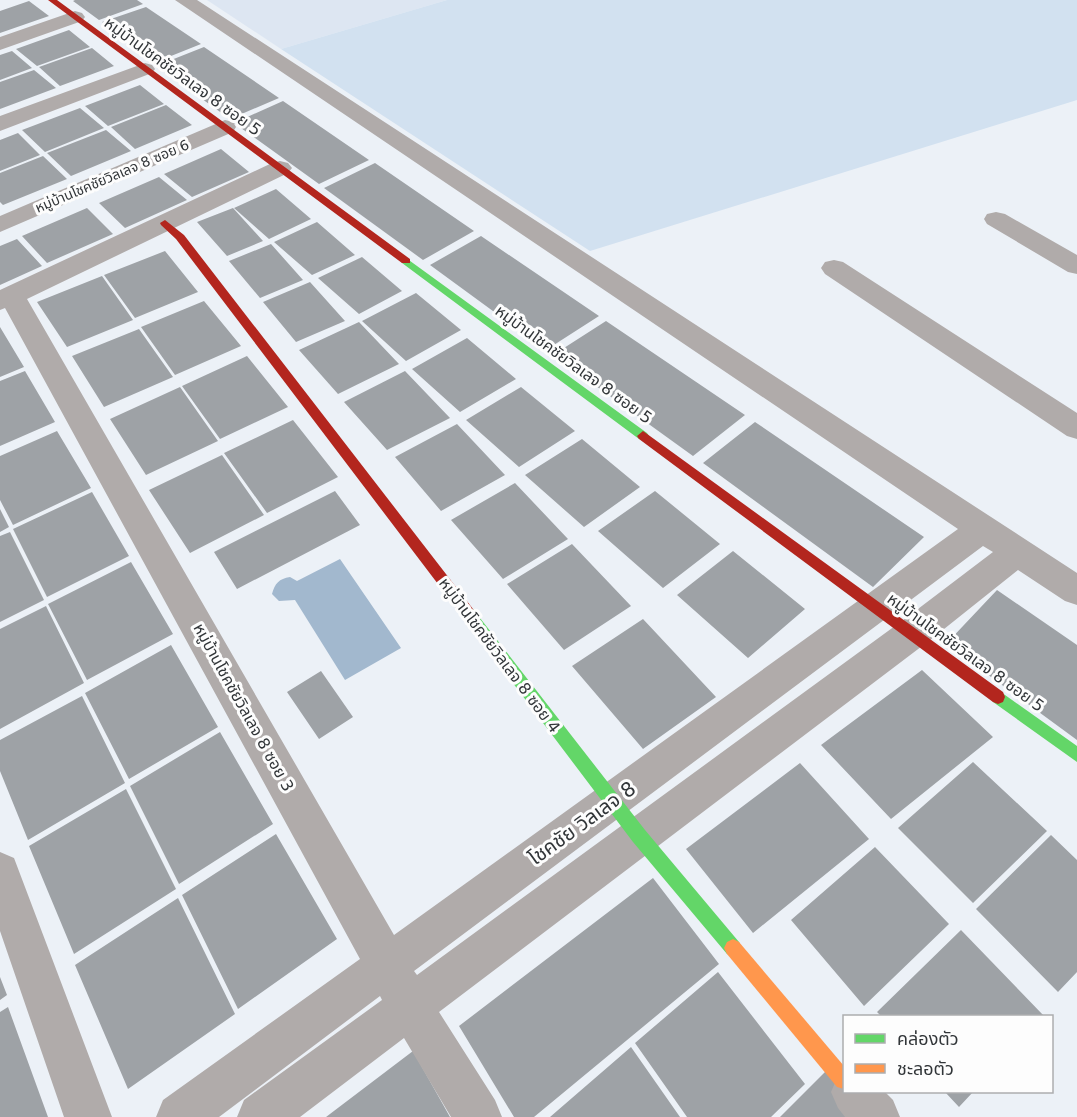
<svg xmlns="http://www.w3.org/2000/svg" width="1077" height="1117" viewBox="0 0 1077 1117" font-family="'DejaVu Sans','Noto Sans Thai',sans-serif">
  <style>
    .built { fill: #dde6f2 }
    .green { fill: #d2e1f0 }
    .water { fill: #a2b8ce }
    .building { fill: #9ea2a6 }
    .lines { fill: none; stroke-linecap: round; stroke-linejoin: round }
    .street { fill: #b0abaa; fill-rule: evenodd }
    .fast { fill: #63d668; fill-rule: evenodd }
    .slow { fill: #ff974d; fill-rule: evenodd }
    .jam { fill: #b3261e; fill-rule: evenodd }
    .labels { text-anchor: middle; stroke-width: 6; stroke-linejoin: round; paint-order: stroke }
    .far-street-label { font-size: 14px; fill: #323639; stroke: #fdfdfd }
    .street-label { font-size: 16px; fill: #323639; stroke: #fdfdfd }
    .near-street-label { font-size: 20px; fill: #323639; stroke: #fdfdfd }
  </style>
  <rect width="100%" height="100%" fill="#ecf1f7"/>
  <path class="built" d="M 207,0 L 447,0 L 281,49 Z"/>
  <path class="green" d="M 447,0 L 1077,0 L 1077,100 L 590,251 L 281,49 Z"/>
  <path class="water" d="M 340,559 L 401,648 L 345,680 L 295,600 L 279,601 L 272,594 C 275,583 279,579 290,577 L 297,581 Z"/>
  <path class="building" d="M 75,0 L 137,0 L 143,4 L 99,20 L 73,1 Z
    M 29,1 L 49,16 L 0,33 L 0,11 Z
    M 146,7 L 201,44 L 156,62 L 102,22 Z
    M 69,30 L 90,47 L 37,66 L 16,49 Z
    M 204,47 L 279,98 L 230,119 L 156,66 Z
    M 92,48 L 114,66 L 60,86 L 39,67 Z
    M 12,51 L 32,68 L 0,80 L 0,55 Z
    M 34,70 L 56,88 L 0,109 L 0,82 Z
    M 140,85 L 164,104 L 108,126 L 85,106 Z
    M 283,101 L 369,160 L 319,184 L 234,123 Z
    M 166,105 L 192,125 L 135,149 L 111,127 Z
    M 80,108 L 104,128 L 45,152 L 22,130 Z
    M 106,130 L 131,151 L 71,176 L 47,153 Z
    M 18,133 L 40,155 L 0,171 L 0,140 Z
    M 221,149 L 249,172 L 192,197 L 164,174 Z
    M 43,156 L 67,179 L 3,205 L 0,202 L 0,173 Z
    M 375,163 L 474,231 L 423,260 L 324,188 Z
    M 159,177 L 187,200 L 125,228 L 99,203 Z
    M 276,189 L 311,219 L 269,239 L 234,208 Z
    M 87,208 L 113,234 L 47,263 L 22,236 Z
    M 233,208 L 263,241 L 227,256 L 197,222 Z
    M 317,222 L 355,255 L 312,275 L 274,242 Z
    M 481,236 L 599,316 L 546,350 L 430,265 Z
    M 17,239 L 42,266 L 0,285 L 0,246 Z
    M 271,244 L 303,280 L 260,298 L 229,261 Z
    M 165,251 L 198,292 L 135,318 L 104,275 Z
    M 362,257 L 402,291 L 359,314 L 318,278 Z
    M 102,276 L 133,320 L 67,347 L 37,302 Z
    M 310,282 L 345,321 L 296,342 L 263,302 Z
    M 416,293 L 461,330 L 406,361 L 362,321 Z
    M 204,301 L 241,346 L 175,375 L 141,327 Z
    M 606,321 L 745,415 L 693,456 L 553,355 Z
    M 359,322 L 399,364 L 338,394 L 299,350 Z
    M 0,327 L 24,367 L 0,377 Z
    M 139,329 L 173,377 L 104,407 L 72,356 Z
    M 467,338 L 516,379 L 460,412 L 412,369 Z
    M 247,356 L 288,407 L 220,439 L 182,386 Z
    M 25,371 L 55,422 L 0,446 L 0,381 Z
    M 405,371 L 450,418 L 387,450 L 344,402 Z
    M 180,387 L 218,441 L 146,475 L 110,419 Z
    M 521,387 L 575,431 L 519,467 L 466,420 Z
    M 293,420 L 338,477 L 267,513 L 224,453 Z
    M 755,422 L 924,537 L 873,587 L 703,463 Z
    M 457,424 L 505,475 L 441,511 L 395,457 Z
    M 57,431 L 91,488 L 13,525 L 0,500 L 0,456 Z
    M 582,439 L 640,487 L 584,527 L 525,475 Z
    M 222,455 L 264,515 L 190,553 L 149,490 Z
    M 515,483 L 568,539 L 503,579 L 451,520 Z
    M 335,491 L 360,525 L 237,589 L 214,552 Z
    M 655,491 L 720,544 L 663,588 L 598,531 Z
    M 92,492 L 129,556 L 47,597 L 13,529 Z
    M 0,509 L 9,527 L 0,532 Z
    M 10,532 L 44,600 L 0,622 L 0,536 Z
    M 572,544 L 631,606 L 564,650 L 507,584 Z
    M 733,551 L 805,609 L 748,658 L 677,595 Z
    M 131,562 L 173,634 L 87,680 L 48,604 Z
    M 997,590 L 1077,645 L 1077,740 L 946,644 Z
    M 46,606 L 84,683 L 0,729 L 0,629 Z
    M 643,619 L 716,697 L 643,749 L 572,666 Z
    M 171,645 L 218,727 L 129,779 L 85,693 Z
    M 922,670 L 993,737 L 891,819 L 821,745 Z
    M 321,671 L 353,717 L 319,739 L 287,692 Z
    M 82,696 L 125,783 L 28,840 L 0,771 L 0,740 Z
    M 220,732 L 273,824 L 179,884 L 130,786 Z
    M 973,762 L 1047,831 L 973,903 L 898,828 Z
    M 800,763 L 869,839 L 753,933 L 686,849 Z
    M 126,789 L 176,889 L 74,954 L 29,846 Z
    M 276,834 L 337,939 L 238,1009 L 182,895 Z
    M 1051,835 L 1077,860 L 1077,972 L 1058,992 L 976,909 Z
    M 875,847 L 949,924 L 864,1006 L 791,920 Z
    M 653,878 L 719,964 L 534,1117 L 514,1117 L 459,1026 Z
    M 178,898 L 235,1014 L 128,1089 L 75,965 Z
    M 961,930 L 1044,1016 L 881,1016 L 877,1012 Z
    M 718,972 L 805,1084 L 771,1117 L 687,1117 L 635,1043 Z
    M 0,977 L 7,995 L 0,1000 Z
    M 8,1007 L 48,1117 L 0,1117 L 0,1012 Z
    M 631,1047 L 680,1117 L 550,1117 Z
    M 413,1051 L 450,1117 L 326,1117 Z
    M 828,1069 L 867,1117 L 780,1117 Z
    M 945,1092 L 973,1092 L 959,1107 Z"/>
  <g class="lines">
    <path class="street" d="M 175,0 L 197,0 L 1077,573 L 1077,605 L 1065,601 L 1018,570 L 934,637 L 439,1012 L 495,1100 L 502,1117 L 451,1117 L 404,1038 L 300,1117 L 237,1117 L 244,1100 L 382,1000 L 380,996 L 219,1117 L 156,1117 L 163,1100 L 360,959 L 5,308 L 0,310 L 0,290 L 272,163 L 280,161 L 288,163 L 292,168 L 288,173 L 27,299 L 394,935 L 958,529 ZM 983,546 L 993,552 L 910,615 L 417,975 L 414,971 Z
      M 75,11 L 82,13 L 85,17 L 82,21 L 0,50 L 0,37 Z
      M 145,63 L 152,65 L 155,69 L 152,73 L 0,131 L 0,116 Z
      M 225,120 L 233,122 L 236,127 L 233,132 L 0,232 L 0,216 Z
      M 996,212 L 1005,214 L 1077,255 L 1077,274 L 1068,272 L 987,224 L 984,219 L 987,214 Z
      M 834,260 L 843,262 L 1077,413 L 1077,439 L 1067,436 L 825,274 L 821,268 L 825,262 Z
      M 0,852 L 14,858 L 112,1117 L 64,1117 L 0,931 Z
      M 844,1073 L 844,1092 L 885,1092 L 893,1100 L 900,1117 L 845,1117 L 838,1108 L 831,1092 L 838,1076 Z"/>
    <path class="fast" d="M 406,258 L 647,433 L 649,436 L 647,439 L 639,439 L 402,263 L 401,261 Z
      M 468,607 L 473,609 L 645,830 L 739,942 L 742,948 L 739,954 L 733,957 L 727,954 L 633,842 L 463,617 L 461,613 L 463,609 Z
      M 998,690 L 1077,746 L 1077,762 L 993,702 L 991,697 L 993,692 Z"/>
    <path class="slow" d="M 733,939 L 739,942 L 844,1066 L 844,1089 L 837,1087 L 727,954 L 724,948 L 727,942 Z"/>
    <path class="jam" d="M 48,0 L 57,0 L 410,259 L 410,263 L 402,263 Z
      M 165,220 L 184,235 L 473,609 L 475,613 L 473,617 L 468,619 L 463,617 L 176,239 L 161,225 L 160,223 Z
      M 643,431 L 1003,692 L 1005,697 L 1003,702 L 998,704 L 993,702 L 639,439 L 637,436 Z"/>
  </g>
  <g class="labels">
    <g class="far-street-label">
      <text transform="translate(112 176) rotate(-23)" y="5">หมู่บ้านโชคชัยวิลเลจ 8 ซอย 6</text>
    </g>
    <g class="street-label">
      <text transform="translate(183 76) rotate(36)" y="6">หมู่บ้านโชคชัยวิลเลจ 8 ซอย 5</text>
      <text transform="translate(574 364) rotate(36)" y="6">หมู่บ้านโชคชัยวิลเลจ 8 ซอย 5</text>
      <text transform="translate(966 652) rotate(36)" y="6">หมู่บ้านโชคชัยวิลเลจ 8 ซอย 5</text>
      <text transform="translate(500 655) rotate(53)" y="6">หมู่บ้านโชคชัยวิลเลจ 8 ซอย 4</text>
      <text transform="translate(244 707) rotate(61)" y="6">หมู่บ้านโชคชัยวิลเลจ 8 ซอย 3</text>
    </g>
    <g class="near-street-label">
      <text transform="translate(582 823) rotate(-36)" y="7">โชคชัย วิลเลจ 8</text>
    </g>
  </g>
  <rect x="843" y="1015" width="210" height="78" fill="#fdfdfd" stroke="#acadaf" stroke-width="1.5"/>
  <rect x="855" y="1034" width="30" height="9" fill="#63d668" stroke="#acadaf" stroke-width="1.5"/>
  <text x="897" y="1045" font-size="18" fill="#323639">คล่องตัว</text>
  <rect x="855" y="1064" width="30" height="9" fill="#ff974d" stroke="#acadaf" stroke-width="1.5"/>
  <text x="897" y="1075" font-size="18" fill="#323639">ชะลอตัว</text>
</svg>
